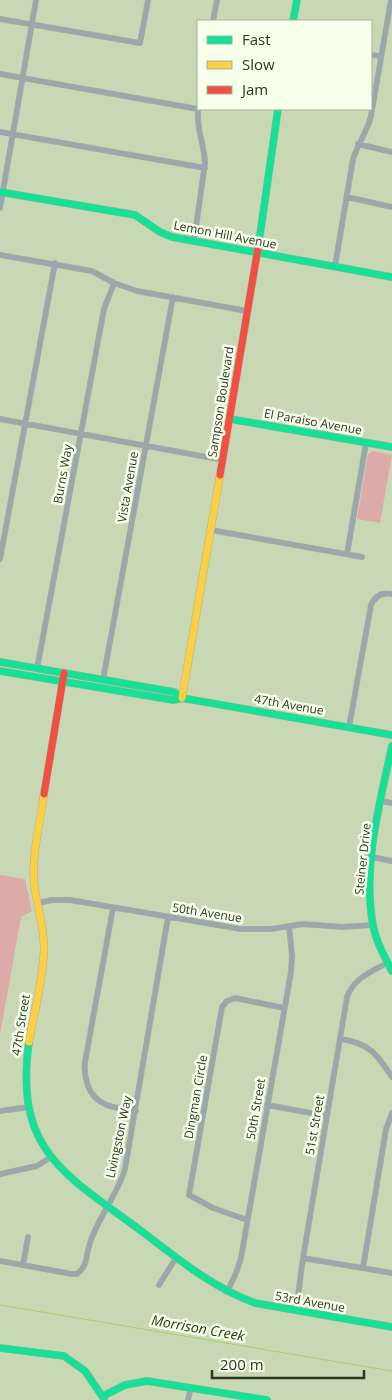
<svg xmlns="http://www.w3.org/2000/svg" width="392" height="1400" viewBox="0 0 392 1400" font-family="'Open Sans',sans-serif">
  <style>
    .green { fill: #dcaba7 }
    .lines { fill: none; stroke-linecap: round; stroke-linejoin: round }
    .stream { stroke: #a8ce70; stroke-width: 1 }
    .street-casing { stroke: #a8b599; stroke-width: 6 }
    .fast-casing { stroke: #a8b599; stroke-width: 8 }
    .slow-casing { stroke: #a8b599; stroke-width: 8 }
    .jam-casing { stroke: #a8b599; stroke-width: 8 }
    .street { stroke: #9aa8ae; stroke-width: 5 }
    .fast { stroke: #16e098; stroke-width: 7 }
    .slow { stroke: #ffcf43; stroke-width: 7 }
    .jam { stroke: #f24e42; stroke-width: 7 }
    .labels { text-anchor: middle; stroke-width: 5; stroke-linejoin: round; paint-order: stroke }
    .street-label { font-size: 12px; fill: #2c371e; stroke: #f6ffec }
    .water-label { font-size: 14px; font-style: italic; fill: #283a09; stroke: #f6ffec }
  </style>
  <rect width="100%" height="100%" fill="#c8d8b5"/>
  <path class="green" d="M 373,451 L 392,455 L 380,523 L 357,519 L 368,454 Z
    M 0,875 L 25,879 L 32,911 L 21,917 L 0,1035 Z"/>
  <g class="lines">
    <path class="stream" d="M 0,1305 L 392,1371"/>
    <defs>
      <path id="street" d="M 0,19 L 140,43 L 148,0
        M 213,21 L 217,0
        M 371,55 L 380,56
        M 0,74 L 198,109
        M 0,132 L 205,168
        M 358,144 L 392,152
        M 347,197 L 392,207
        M 0,208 L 36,0
        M 194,241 L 205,163 C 204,142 196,130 198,108
        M 0,255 L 92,271 L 114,283 L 137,291 L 247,311
        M 335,266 L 353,159 C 358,144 367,132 371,116 L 391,0
        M 0,419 L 223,460
        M 211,530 L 362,557
        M 347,554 L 366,443
        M 0,559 L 55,263
        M 37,669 L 104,309 L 114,283
        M 103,680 L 173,297
        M 349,727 L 371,605 C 375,596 382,592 392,594
        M 381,801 L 392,803
        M 372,857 L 392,861
        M 38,903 L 52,900 L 70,900 L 241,929 L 271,929 L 303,924 L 342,927 L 373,925
        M 113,908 L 85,1062 C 84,1071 85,1078 88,1086 C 96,1107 116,1108 136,1111
        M 341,1039 C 369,1043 377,1054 392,1077
        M 267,1105 L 327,1116
        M 0,1111 L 29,1107
        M 0,1174 L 37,1166 L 51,1157
        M 247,1220 L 213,1208 L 189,1195 L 222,1007 L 227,1001 L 235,998 L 284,1008
        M 303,1258 L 392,1273
        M 0,1261 L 72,1274 L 77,1274 C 87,1267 86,1257 89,1246 C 97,1218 117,1196 125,1169 L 168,917
        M 23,1265 L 28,1237
        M 363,1268 L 386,1129 L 392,1113
        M 159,1285 L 176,1258
        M 227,1292 L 236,1273 L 241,1258 L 291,972 L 292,955 L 289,926
        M 296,1311 L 303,1258 L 347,997 C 354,978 371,972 387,963
        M 188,1400 L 191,1387"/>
      <path id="fast" d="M 293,21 L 297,0
        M 0,192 L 135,215 L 160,232 L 172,237 L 392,277
        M 259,242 L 278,109
        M 230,419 L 392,447
        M 0,662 L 174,692 L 182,698 L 392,735
        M 0,671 L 173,700 L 182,698
        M 392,746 C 380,803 362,866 373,925 C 376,941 384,956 392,971
        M 29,1042 C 14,1150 63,1173 140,1230 C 177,1258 211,1287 255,1303 L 392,1327
        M 0,1348 L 64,1356 L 85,1371 L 104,1399
        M 103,1396 L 125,1385 L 147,1381 L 267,1400"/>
      <path id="slow" d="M 182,698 L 220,475
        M 29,1042 C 34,1012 43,981 44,951 C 45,927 36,905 34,882 C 32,853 40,823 44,794"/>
      <path id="jam" d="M 220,475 L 259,242
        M 44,794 L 64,673"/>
    </defs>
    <use href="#street" class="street-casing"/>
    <use href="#fast" class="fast-casing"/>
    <use href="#slow" class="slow-casing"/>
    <use href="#jam" class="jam-casing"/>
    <use href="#street" class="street"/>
    <use href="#fast" class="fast"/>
    <use href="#slow" class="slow"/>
    <use href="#jam" class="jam"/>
  </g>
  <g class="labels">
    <g class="street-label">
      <text transform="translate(225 235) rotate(11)" y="4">Lemon Hill Avenue</text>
      <text transform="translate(221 402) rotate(-81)" y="4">Sampson Boulevard</text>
      <text transform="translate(313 422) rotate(10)" y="4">El Paraiso Avenue</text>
      <text transform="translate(63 474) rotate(-80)" y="4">Burns Way</text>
      <text transform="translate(128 487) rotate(-80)" y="4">Vista Avenue</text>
      <text transform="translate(289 705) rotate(10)" y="4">47th Avenue</text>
      <text transform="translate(363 859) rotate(-84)" y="4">Steiner Drive</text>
      <text transform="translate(207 913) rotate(9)" y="4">50th Avenue</text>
      <text transform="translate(21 1025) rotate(-81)" y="4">47th Street</text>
      <text transform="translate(196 1097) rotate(-80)" y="4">Dingman Circle</text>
      <text transform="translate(256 1109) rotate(-80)" y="4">50th Street</text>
      <text transform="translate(315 1125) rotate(-80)" y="4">51st Street</text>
      <text transform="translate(119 1137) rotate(-78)" y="4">Livingston Way</text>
      <text transform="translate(310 1302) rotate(10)" y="4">53rd Avenue</text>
    </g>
    <g class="water-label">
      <text transform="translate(198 1328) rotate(10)" y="5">Morrison Creek</text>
    </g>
  </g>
  <rect x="197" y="20" width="175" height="90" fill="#f6ffec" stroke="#a5af9a"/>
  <rect x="207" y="36" width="25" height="8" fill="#16e098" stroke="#a5af9a"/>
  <text x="242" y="45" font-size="15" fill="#2c371e">Fast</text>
  <rect x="207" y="61" width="25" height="8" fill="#ffcf43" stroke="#a5af9a"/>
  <text x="242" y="70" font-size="15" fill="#2c371e">Slow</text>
  <rect x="207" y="86" width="25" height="8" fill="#f24e42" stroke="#a5af9a"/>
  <text x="242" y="95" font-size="15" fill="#2c371e">Jam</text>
  <path d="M212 1370v8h152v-8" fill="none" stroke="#2c371e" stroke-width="2.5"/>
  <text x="220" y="1370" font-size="15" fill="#2c371e" stroke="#f6ffec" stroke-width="4" paint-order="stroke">200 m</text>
</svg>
